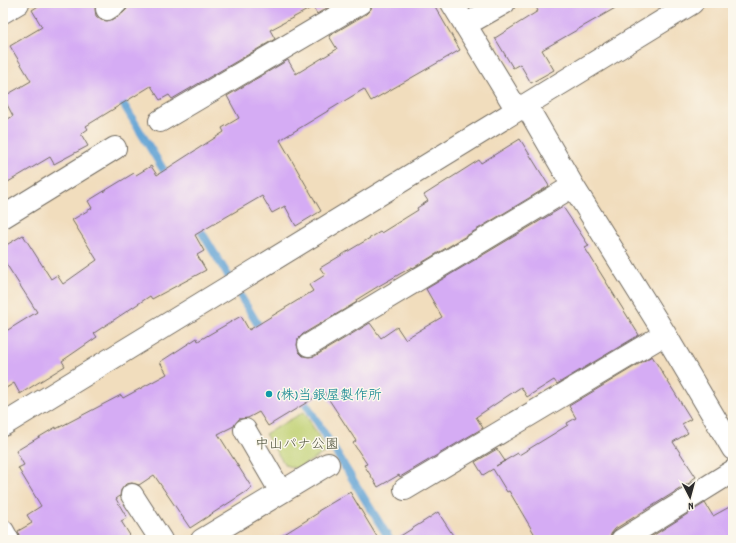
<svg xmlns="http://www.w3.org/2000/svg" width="736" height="543" viewBox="0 0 736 543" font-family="Dekko,'Klee One',sans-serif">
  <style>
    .green { fill: #c1d174; stroke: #767e50 }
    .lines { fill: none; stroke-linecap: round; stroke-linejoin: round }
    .stream { stroke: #61a2d4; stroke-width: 8 }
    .building { fill: #d5acf4 }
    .minor-casing { stroke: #70695e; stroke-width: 24 }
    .minor { stroke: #fff; stroke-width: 22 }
    .culture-dot { fill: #0f9aa8; stroke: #fbf7ec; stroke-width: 1.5 }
    .labels { text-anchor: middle; stroke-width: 3; stroke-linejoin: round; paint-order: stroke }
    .culture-label { font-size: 14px; fill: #0d838f; stroke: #fbf7ec; text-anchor: start }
    .park-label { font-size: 14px; fill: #50543d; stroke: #fbf7ec }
  </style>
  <rect width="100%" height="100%" fill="#fbf7ec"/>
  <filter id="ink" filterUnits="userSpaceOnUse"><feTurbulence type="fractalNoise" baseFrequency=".025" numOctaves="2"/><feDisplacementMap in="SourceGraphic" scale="8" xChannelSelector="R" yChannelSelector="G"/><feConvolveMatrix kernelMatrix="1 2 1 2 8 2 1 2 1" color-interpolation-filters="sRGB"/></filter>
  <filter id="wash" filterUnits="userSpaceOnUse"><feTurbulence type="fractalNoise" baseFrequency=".012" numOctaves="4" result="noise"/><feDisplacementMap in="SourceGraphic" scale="16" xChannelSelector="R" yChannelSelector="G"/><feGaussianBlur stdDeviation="0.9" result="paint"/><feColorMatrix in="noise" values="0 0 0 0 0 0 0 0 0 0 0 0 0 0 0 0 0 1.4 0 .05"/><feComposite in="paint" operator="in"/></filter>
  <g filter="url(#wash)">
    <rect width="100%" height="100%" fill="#f1ddbd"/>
    <path class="green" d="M 304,412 L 327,451 L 297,469 L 285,465 L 265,434 Z"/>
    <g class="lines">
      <path class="stream" d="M 118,95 L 169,179
        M 196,223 L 263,333
        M 300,394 L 390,540"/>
    </g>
    <g id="blocks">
      <path class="building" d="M 43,3 L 96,3 L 95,9 L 96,16 L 101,20 L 107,21 L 114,19 L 123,13 L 127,9 L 128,3 L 335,3 L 317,14 L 313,7 L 270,30 L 275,39 L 172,99 L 169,95 L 160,100 L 151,86 L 86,126 L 88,129 L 81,134 L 88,146 L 54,164 L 50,157 L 3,185 L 3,122 L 13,116 L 3,97 L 31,81 L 10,46 L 42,27 L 32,10 Z
        M 372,3 L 433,3 L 460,50 L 371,101 L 364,89 L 280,140 L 321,211 L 296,226 L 285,206 L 272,213 L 262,196 L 195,235 L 204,251 L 197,255 L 206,270 L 152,299 L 150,296 L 94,333 L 97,337 L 62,361 L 65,366 L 20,394 L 14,383 L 3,390 L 3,333 L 37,312 L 3,259 L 3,247 L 23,235 L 51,279 L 57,275 L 63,284 L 97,260 L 72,220 L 92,208 L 88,201 L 134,173 L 136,175 L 151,166 L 157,175 L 224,132 L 222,128 L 239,118 L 227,96 L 288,60 L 296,74 L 337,49 L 329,36 L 366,14 L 371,9 Z
        M 534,3 L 624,3 L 542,50 L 554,70 L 531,83 L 520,64 L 513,68 L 495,38 L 538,11 Z
        M 520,139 L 549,186 L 413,268 L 412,267 L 377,287 L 356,300 L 357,302 L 303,334 L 298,339 L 297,345 L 299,352 L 303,356 L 309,357 L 315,356 L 370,323 L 381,338 L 397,327 L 405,339 L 442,317 L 426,289 L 563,207 L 589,246 L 585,248 L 639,335 L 557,384 L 554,380 L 527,397 L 521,387 L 476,417 L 483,428 L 400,477 L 399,475 L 378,487 L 364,465 L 367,464 L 353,443 L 356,441 L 324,392 L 268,426 L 259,412 L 248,418 L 239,419 L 234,426 L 218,434 L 252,488 L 190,528 L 154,475 L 139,485 L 132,483 L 126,484 L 121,490 L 120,496 L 116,499 L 127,518 L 121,521 L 133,540 L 20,540 L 18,531 L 32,523 L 27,515 L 41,506 L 18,468 L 24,465 L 16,451 L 56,427 L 56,429 L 121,395 L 123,398 L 167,374 L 160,362 L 197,338 L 198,341 L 241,316 L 249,330 L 313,291 L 309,285 L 325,275 L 320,268 L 380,232 L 381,233 L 418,210 L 417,208 L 428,201 L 424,195 L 479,160 L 481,163 Z
        M 652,356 L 691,419 L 682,424 L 688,433 L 673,442 L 696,477 L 690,481 L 691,482 L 615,529 L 611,534 L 610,540 L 538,540 L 509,491 L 507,492 L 493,469 L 483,475 L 475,462 L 497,449 L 505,461 L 496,466 L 518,453 L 519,455 L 568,425 L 567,423 L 576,418 L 569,406 Z
        M 350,492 L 379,540 L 275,540 L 318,513 L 318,511 Z
        M 705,503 L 713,516 L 733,505 L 733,540 L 646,540 Z
        M 438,512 L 456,540 L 394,540 L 426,520 Z"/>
    </g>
  </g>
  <g filter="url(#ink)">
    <use href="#blocks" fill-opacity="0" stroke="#70695e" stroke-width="1"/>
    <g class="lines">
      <defs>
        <path id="minor" d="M 452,3 L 517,110
          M 107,9 L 116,3
          M 3,12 L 18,3
          M 465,25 L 504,3
          M 526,105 L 573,186 L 665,334 L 733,449
          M 160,121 L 360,3
          M 3,217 L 115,148
          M 309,345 L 573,186
          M 3,425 L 692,3
          M 245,430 L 281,492
          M 405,489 L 665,334
          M 132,495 L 161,540
          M 3,531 L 8,540
          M 202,540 L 328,464
          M 622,540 L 733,471"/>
      </defs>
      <use href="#minor" class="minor-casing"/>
      <use href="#minor" class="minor"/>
    </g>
  </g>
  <circle class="culture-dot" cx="269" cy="394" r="4"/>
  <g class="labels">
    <g class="culture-label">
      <text x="277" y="399">(株)当銀屋製作所</text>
    </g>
    <g class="park-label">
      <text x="297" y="448">中山パナ公園</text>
    </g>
  </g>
  <rect width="736" height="543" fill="none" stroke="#fbf7ec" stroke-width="16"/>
  <g transform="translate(690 497) rotate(174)" stroke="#fbf7ec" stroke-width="3" paint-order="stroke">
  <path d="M0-3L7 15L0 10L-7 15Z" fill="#2b2b2b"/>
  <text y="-6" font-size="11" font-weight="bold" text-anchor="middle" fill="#2b2b2b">N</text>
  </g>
</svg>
